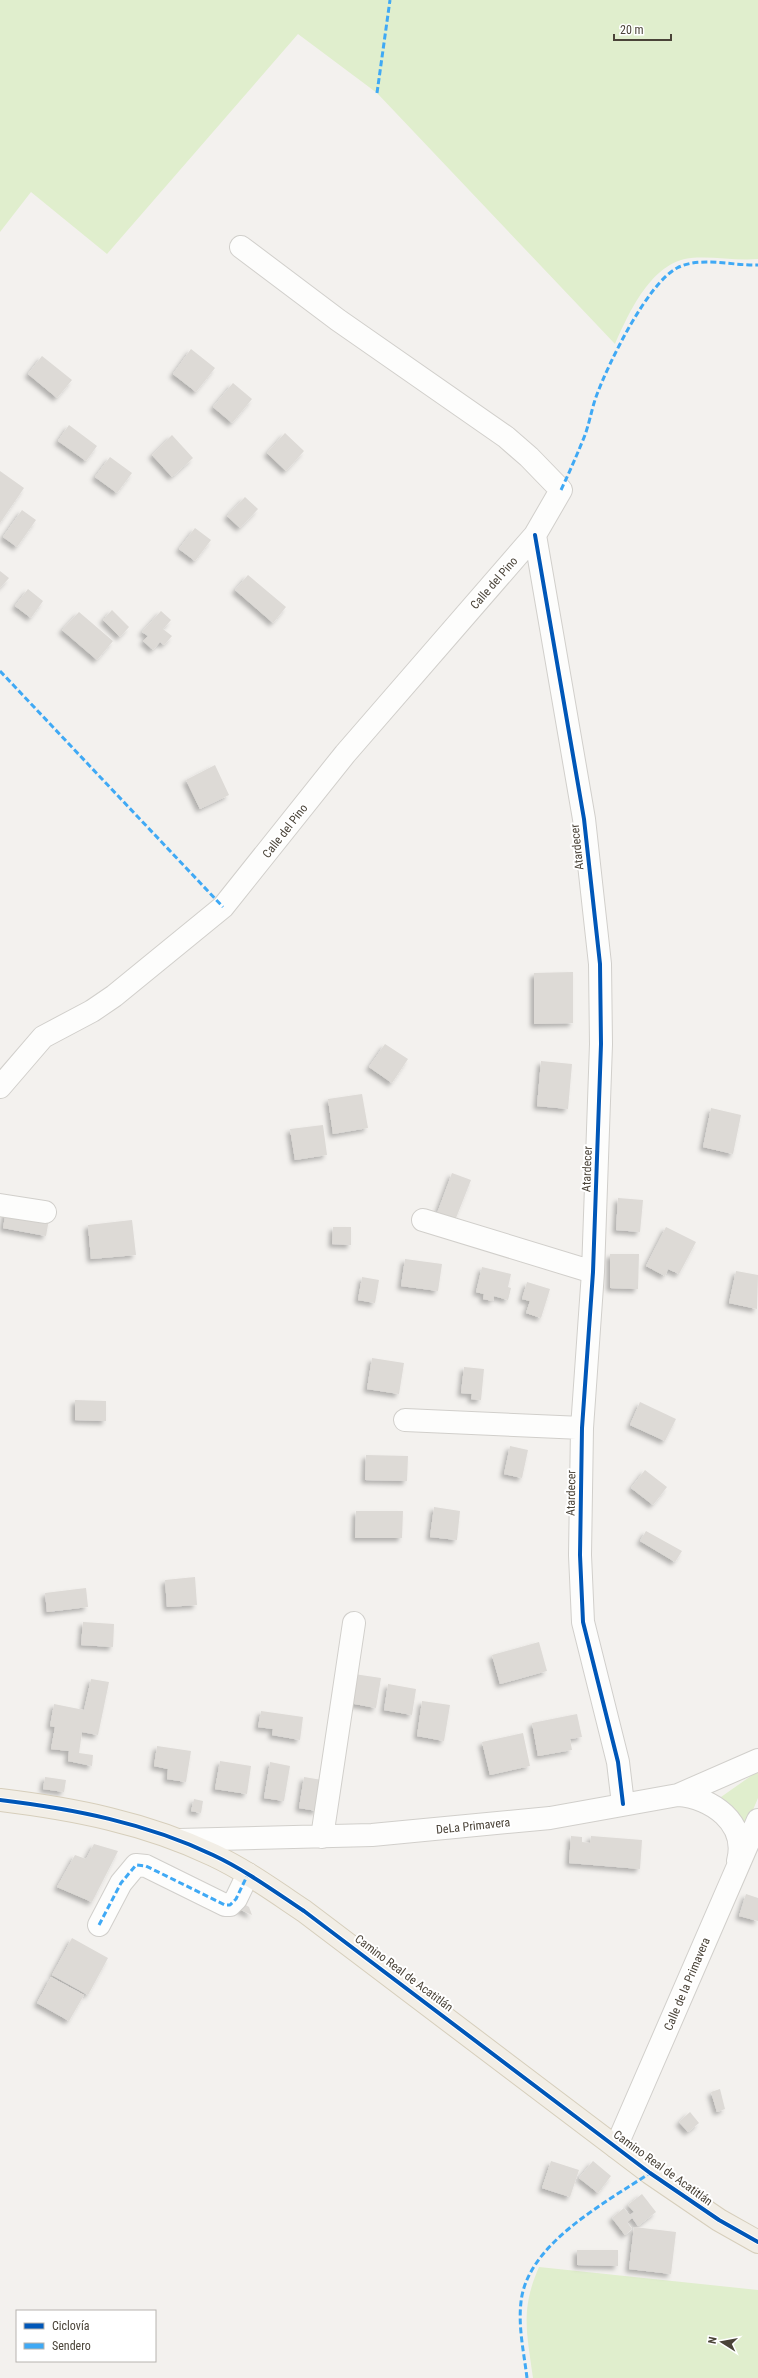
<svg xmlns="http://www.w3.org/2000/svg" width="758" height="2378" viewBox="0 0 758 2378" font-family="'Roboto Condensed',sans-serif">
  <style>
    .green { fill: #e0eecd }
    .building { fill: #dddad6; filter: url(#shadow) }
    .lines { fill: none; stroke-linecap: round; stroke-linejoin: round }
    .minor-casing { stroke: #d1cfcb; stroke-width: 24 }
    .major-casing { stroke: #d6cebb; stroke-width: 24 }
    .minor { stroke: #fdfdfc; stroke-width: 22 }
    .major { stroke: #f2eee6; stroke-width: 22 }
    .quiet { stroke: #3fa9f5; stroke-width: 3; stroke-dasharray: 6 3; stroke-linecap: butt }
    .cycleway-casing { stroke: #fff; stroke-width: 6 }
    .cycleway { stroke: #0057b8; stroke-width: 4 }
    .labels { text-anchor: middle; stroke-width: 4; stroke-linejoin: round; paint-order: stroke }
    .street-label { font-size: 12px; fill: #4a4338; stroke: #fff }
  </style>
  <defs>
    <filter id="shadow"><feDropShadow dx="-3.5" dy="3.5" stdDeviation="2" flood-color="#0004"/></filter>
  </defs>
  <rect width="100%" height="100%" fill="#f3f1ee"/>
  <path class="green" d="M 0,0 L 758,0 L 758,259 C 736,261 713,256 691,258 C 651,262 629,313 615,344 L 377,93 L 298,34 L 107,254 L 31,192 L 0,232 Z
    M 758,1771 L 758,1798 L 744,1831 L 735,1809 L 721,1797 Z
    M 539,2267 L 758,2290 L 758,2378 L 533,2378 C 527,2333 520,2310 539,2267 Z"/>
  <path class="building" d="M 191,349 L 215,368 L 196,392 L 173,374 Z
    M 42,356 L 72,380 L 57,398 L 28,374 Z
    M 233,383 L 252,399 L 232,423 L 213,407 Z
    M 69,425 L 97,446 L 86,461 L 58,441 Z
    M 285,433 L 304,451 L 286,471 L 267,453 Z
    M 172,435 L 193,458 L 172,477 L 152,455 Z
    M 110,457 L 132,473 L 117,493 L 95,477 Z
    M 0,471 L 24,488 L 0,523 Z
    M 245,497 L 258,509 L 240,528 L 227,516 Z
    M 22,510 L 36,520 L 17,547 L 3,537 Z
    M 195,528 L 211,540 L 195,561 L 179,549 Z
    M 0,571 L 9,578 L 0,588 Z
    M 248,575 L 286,607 L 273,623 L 235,590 Z
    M 28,589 L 43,601 L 31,618 L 15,606 Z
    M 112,610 L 129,627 L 120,637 L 103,620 Z
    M 161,611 L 171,620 L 163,629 L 172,636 L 164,645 L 160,642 L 153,650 L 143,641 L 148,636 L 142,632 Z
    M 79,612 L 113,641 L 97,660 L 62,630 Z
    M 215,765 L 229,795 L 200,809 L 186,780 Z
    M 573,972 L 573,1023 L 534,1024 L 534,973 Z
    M 385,1044 L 408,1059 L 392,1083 L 369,1067 Z
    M 541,1061 L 572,1064 L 568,1109 L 537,1106 Z
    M 362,1094 L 368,1128 L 333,1134 L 328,1099 Z
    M 711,1108 L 741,1115 L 733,1154 L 703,1147 Z
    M 323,1125 L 327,1155 L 295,1160 L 290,1129 Z
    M 452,1173 L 471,1180 L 454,1223 L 436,1216 Z
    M 618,1198 L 643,1200 L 640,1232 L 616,1230 Z
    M 6,1211 L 49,1219 L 46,1236 L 3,1228 Z
    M 132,1220 L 136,1255 L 91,1259 L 88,1225 Z
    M 333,1227 L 351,1227 L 351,1245 L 332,1244 Z
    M 666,1227 L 696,1242 L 679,1274 L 668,1269 L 665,1276 L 646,1266 Z
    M 610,1254 L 639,1254 L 638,1289 L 610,1288 Z
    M 405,1259 L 442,1264 L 438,1291 L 401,1286 Z
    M 482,1267 L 511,1274 L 508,1287 L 511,1288 L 508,1300 L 494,1296 L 493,1301 L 483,1299 L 484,1294 L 476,1292 Z
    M 736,1271 L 758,1275 L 757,1309 L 729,1303 Z
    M 362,1277 L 379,1280 L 375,1303 L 358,1300 Z
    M 527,1282 L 550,1289 L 541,1318 L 526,1313 L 530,1301 L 522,1299 Z
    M 372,1358 L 404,1363 L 399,1394 L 367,1389 Z
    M 464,1367 L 484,1369 L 481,1400 L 471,1399 L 472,1394 L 461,1393 Z
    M 75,1400 L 106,1401 L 106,1421 L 75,1420 Z
    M 640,1402 L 676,1419 L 665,1441 L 630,1425 Z
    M 510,1446 L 528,1450 L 522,1478 L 504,1474 Z
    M 366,1455 L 408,1456 L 407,1481 L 365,1480 Z
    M 645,1470 L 667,1487 L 653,1505 L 631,1488 Z
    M 434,1507 L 460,1511 L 457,1540 L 430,1537 Z
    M 356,1511 L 403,1511 L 402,1538 L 355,1538 Z
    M 646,1531 L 682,1551 L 675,1562 L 640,1541 Z
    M 195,1577 L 197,1605 L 167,1607 L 165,1580 Z
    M 86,1588 L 88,1607 L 47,1612 L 45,1593 Z
    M 83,1622 L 114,1624 L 113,1647 L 81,1645 Z
    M 539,1642 L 547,1671 L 500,1684 L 492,1655 Z
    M 354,1674 L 381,1678 L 376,1708 L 349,1703 Z
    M 91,1679 L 109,1682 L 98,1735 L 82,1732 L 79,1753 L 93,1755 L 92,1766 L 68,1761 L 69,1751 L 51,1749 L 55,1727 L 50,1726 L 54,1704 L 84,1710 Z
    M 388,1684 L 416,1689 L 412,1715 L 384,1710 Z
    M 422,1701 L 450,1705 L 444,1741 L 417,1736 Z
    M 261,1711 L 303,1717 L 300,1740 L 272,1735 L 273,1729 L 258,1727 Z
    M 577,1714 L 582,1737 L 570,1739 L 572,1750 L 538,1756 L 532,1723 Z
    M 523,1733 L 530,1766 L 490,1775 L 482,1742 Z
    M 157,1746 L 191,1751 L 186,1782 L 167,1779 L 168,1769 L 154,1766 Z
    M 220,1761 L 251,1766 L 247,1794 L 215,1789 Z
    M 270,1762 L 290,1766 L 284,1801 L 264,1798 Z
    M 45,1777 L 66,1780 L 64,1792 L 43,1789 Z
    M 304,1777 L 322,1780 L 317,1811 L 299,1808 Z
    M 194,1799 L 203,1801 L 201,1813 L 191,1811 Z
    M 571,1836 L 582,1837 L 582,1842 L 590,1843 L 591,1836 L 642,1840 L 640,1869 L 569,1863 Z
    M 94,1844 L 118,1851 L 92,1902 L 57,1887 L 75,1855 L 86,1859 Z
    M 224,1892 L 249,1907 L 252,1915 L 220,1900 Z
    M 746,1894 L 758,1898 L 758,1921 L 739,1916 Z
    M 72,1938 L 108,1958 L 88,1995 L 52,1975 Z
    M 51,1977 L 84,1995 L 69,2021 L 37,2003 Z
    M 720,2089 L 725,2109 L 717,2112 L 711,2092 Z
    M 690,2112 L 699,2123 L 688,2132 L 679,2122 Z
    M 551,2161 L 579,2170 L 570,2197 L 542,2188 Z
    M 593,2161 L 611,2176 L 598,2193 L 579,2178 Z
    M 642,2194 L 656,2212 L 638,2226 L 630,2215 L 634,2212 L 628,2205 Z
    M 624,2208 L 632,2218 L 627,2222 L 632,2229 L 625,2235 L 612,2218 Z
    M 634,2227 L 676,2232 L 671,2274 L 629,2269 Z
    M 577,2250 L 618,2250 L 618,2266 L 577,2265 Z"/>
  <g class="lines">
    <defs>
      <path id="minor" d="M 535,535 L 584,819 L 600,964 L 601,1044 L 593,1272 L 582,1428 L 580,1555 L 583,1622 L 618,1762 L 623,1804
        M 0,1087 L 43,1037 L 92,1011 L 114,996 L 223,907 L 345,754 L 535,535 L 561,490 L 529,457 L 506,437 L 338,320 L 241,247
        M 0,1205 L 45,1212
        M 423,1220 L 593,1272
        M 405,1420 L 582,1428
        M 678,1795 C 711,1797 748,1823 738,1861
        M 322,1837 L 354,1623
        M 179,1840 L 372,1835 L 550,1818 L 678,1795 L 758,1760
        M 99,1925 L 121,1883 L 136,1865 L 146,1866 L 225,1905 L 230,1905 L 236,1899 L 248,1874
        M 616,2147 L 758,1820"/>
      <path id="major" d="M 0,1800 C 74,1809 146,1823 213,1855 C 245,1870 274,1891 304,1911 L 650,2173 L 719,2220 L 758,2242"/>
    </defs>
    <use href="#minor" class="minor-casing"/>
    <use href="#major" class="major-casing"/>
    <use href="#minor" class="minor"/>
    <use href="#major" class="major"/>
    <path class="quiet" d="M 377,93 L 390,0
      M 561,490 C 569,473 576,457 583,440 C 589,426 591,411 596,397 C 608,364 647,284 677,268 C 700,256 733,266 758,265
      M 0,671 L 223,907
      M 99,1925 L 121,1883 L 136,1865 L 146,1866 L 225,1905 L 230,1905 L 236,1899 L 248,1874
      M 527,2378 C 524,2353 518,2327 521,2302 C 527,2244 605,2203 650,2173"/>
    <defs>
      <path id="cycleway" d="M 535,535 L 584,819 L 600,964 L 601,1044 L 593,1272 L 582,1428 L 580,1555 L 583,1622 L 618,1762 L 623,1804
        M 0,1800 C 74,1809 146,1823 213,1855 C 245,1870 274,1891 304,1911 L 650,2173 L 719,2220 L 758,2242"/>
    </defs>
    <use href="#cycleway" class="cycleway-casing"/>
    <use href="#cycleway" class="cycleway"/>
  </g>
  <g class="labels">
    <g class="street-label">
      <text transform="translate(494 583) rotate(-49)" y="4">Calle del Pino</text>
      <text transform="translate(285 831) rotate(-52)" y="4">Calle del Pino</text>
      <text transform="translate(577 847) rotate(-96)" y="4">Atardecer</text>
      <text transform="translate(587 1169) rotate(-88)" y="4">Atardecer</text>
      <text transform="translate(571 1493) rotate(-89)" y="4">Atardecer</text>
      <text transform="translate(473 1826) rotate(-6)" y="4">DeLa Primavera</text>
      <text transform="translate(404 1973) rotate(37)" y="4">Camino Real de Acatitlán</text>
      <text transform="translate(687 1984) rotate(-67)" y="4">Calle de la Primavera</text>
      <text transform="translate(663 2168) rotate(36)" y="4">Camino Real de Acatitlán</text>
    </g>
  </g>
  <rect x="16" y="2310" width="140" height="52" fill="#ffffff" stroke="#b7b4af"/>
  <rect x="24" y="2323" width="20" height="6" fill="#0057b8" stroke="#b7b4af"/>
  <text x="52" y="2330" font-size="12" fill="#4a4338">Ciclovía</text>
  <rect x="24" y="2343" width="20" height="6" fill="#3fa9f5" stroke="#b7b4af"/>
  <text x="52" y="2350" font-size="12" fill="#4a4338">Sendero</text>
  <g transform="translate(722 2342) rotate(281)" stroke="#ffffff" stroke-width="3" paint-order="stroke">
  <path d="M0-3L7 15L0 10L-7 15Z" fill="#4a4338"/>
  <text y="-6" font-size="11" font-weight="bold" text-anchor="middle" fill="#4a4338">N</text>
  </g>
  <path d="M614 34v6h57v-6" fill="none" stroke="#4a4338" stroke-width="2"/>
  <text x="620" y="34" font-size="12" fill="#4a4338" stroke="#ffffff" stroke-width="3" paint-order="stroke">20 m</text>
</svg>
